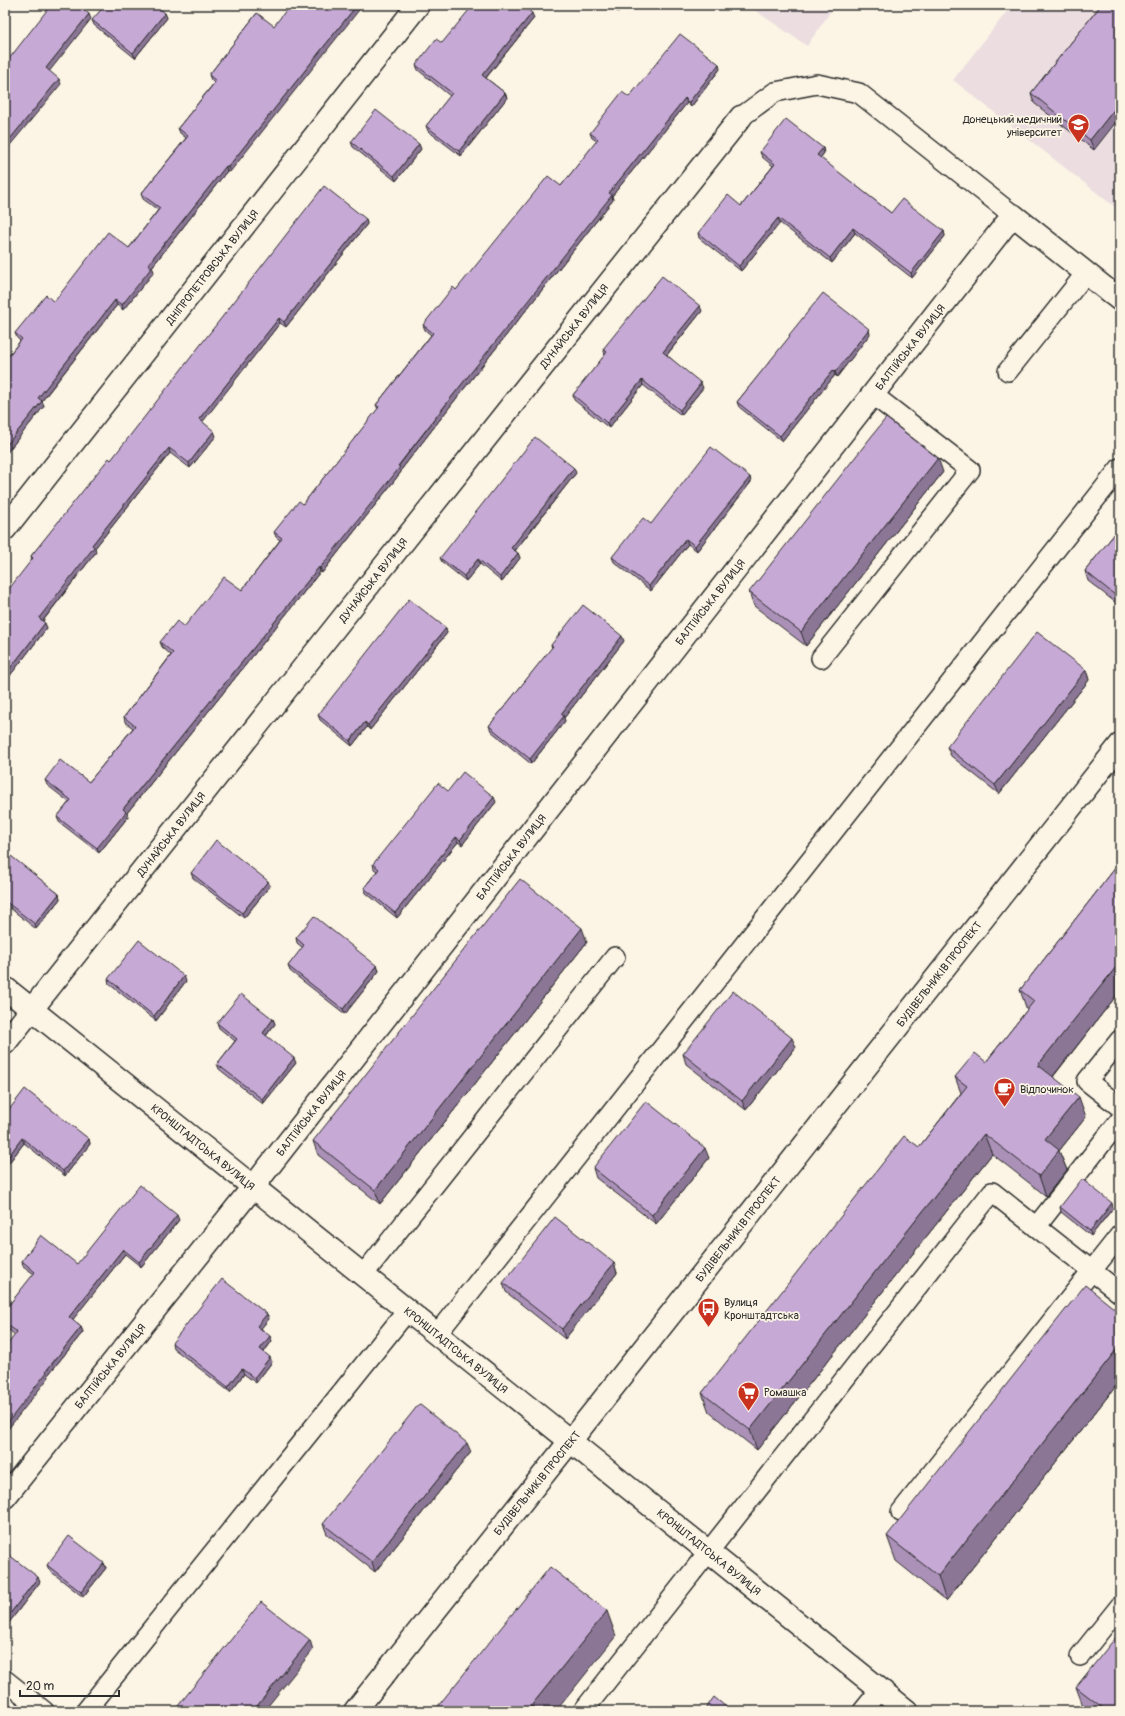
<svg xmlns="http://www.w3.org/2000/svg" width="1125" height="1716" viewBox="0 0 1125 1716" font-family="Pangolin,sans-serif">
  <style>
    .built { fill: #ecdee0 }
    .lines { fill: none; stroke-linecap: round; stroke-linejoin: round }
    .service-casing { stroke: #2b2b2b; stroke-width: 22 }
    .minor-casing { stroke: #2b2b2b; stroke-width: 25 }
    .secondary-casing { stroke: #2b2b2b; stroke-width: 25 }
    .service { stroke: #fcf5e5; stroke-width: 19 }
    .minor { stroke: #fcf5e5; stroke-width: 22 }
    .secondary { stroke: #fcf5e5; stroke-width: 22 }
    .wall { fill: #ab91b8; stroke: #2b2b2b }
    .shaded-wall { fill: #8b7696; stroke: #2b2b2b }
    .building { fill: #c7a9d6; stroke: #2b2b2b }
    .labels { text-anchor: middle; stroke-width: 3.5; stroke-linejoin: round; paint-order: stroke }
    .poi-label { font-size: 11px; fill: #2b2b2b; stroke: #fcf5e5; text-anchor: start }
    .street-label { font-size: 11px; fill: #2b2b2b; stroke: #fcf5e5 }
  </style>
  <rect width="100%" height="100%" fill="#fcf5e5"/>
  <filter id="ink" filterUnits="userSpaceOnUse"><feTurbulence type="fractalNoise" baseFrequency=".025" numOctaves="2"/><feDisplacementMap in="SourceGraphic" scale="8" xChannelSelector="R" yChannelSelector="G"/><feConvolveMatrix kernelMatrix="1 2 1 2 8 2 1 2 1" color-interpolation-filters="sRGB"/></filter>
  <g filter="url(#ink)">
    <path class="built" d="M 747,5 L 835,5 L 807,46 Z
      M 1012,5 L 1120,5 L 1120,211 L 953,80 Z"/>
    <g class="lines">
      <defs>
        <path id="service" d="M 741,117 L 775,92 L 817,84 L 859,93 L 1013,215
          M 1008,371 L 1086,273
          M 821,658 L 970,470 L 872,394
          M 1120,1040 L 1087,1081 L 1120,1107
          M 1036,1227 L 1120,1120
          M 363,1275 L 615,957
          M 437,1334 L 1120,468
          M 901,1512 L 1120,1235
          M 1080,1656 L 1120,1606
          M 5,1680 L 44,1711
          M 86,1711 L 407,1311
          M 583,1711 L 992,1192 L 1120,1293
          M 863,1711 L 880,1690"/>
        <path id="minor" d="M 5,529 L 418,5
          M 5,988 L 907,1711
          M 5,1043 L 741,117
          M 5,1497 L 253,1187 L 1013,215 L 1120,300"/>
        <path id="secondary" d="M 355,1711 L 603,1400 L 1120,745"/>
      </defs>
      <use href="#service" class="service-casing"/>
      <use href="#minor" class="minor-casing"/>
      <use href="#secondary" class="secondary-casing"/>
      <use href="#service" class="service"/>
      <use href="#minor" class="minor"/>
      <use href="#secondary" class="secondary"/>
    </g>
    <path class="wall" d="M 610,5 L 624,5 L 618,12 Z
      M 1101,5 L 1094,150 L 1034,103 L 1031,93 Z
      M 165,13 L 167,18 L 135,58 L 94,25 L 92,20 Z
      M 257,13 L 230,172 L 227,171 L 152,267 L 154,272 L 123,310 L 117,305 L 42,401 L 44,406 L 5,455 L 5,360 L 20,341 L 17,338 L 15,333 L 54,302 L 129,248 L 158,210 L 143,199 L 141,194 L 186,138 L 180,133 L 178,128 L 214,83 L 211,80 L 209,75 Z
      M 534,18 L 486,78 L 505,93 L 507,98 L 461,156 L 428,131 L 426,126 L 450,96 L 418,70 L 416,65 L 442,43 Z
      M 720,69 L 691,107 L 687,103 L 612,196 L 613,200 L 452,404 L 401,470 L 401,472 L 322,573 L 320,572 L 127,813 L 128,817 L 99,853 L 59,822 L 57,817 L 69,802 L 47,785 L 45,780 L 89,782 L 133,728 L 125,722 L 124,717 L 171,655 L 162,647 L 160,642 L 242,590 L 280,540 L 276,537 L 274,532 L 303,504 L 378,409 L 376,405 L 431,335 L 425,330 L 423,325 L 456,290 L 561,186 L 597,141 L 592,138 L 590,133 L 629,97 Z
      M 351,142 L 421,149 L 396,181 L 353,147 Z
      M 823,148 L 824,153 L 820,158 L 891,213 L 944,231 L 945,236 L 912,278 L 855,233 L 832,263 L 780,223 L 741,271 L 699,238 L 698,233 L 741,206 L 773,166 L 762,157 L 760,152 Z
      M 366,219 L 367,224 L 286,327 L 280,323 L 202,422 L 216,436 L 190,468 L 170,453 L 95,548 L 96,552 L 43,621 L 47,628 L 5,682 L 32,560 L 31,556 L 111,460 Z
      M 702,311 L 667,355 L 703,388 L 681,415 L 643,385 L 609,428 L 574,400 L 573,395 L 605,355 L 603,349 Z
      M 870,334 L 837,377 L 835,375 L 782,441 L 739,407 L 737,402 L 790,337 L 789,335 Z
      M 943,472 L 806,646 L 754,606 L 749,592 Z
      M 576,473 L 515,551 L 518,553 L 520,558 L 502,582 L 480,564 L 466,581 L 442,562 L 440,558 Z
      M 750,477 L 751,482 L 697,551 L 688,544 L 651,591 L 614,562 L 612,557 L 651,524 Z
      M 1120,527 L 1120,606 L 1088,581 L 1085,571 Z
      M 446,628 L 447,633 L 370,730 L 367,727 L 352,746 L 320,720 L 318,715 Z
      M 624,641 L 564,718 L 565,721 L 531,764 L 491,731 L 489,726 L 552,648 L 551,645 Z
      M 1086,670 L 1089,680 L 999,794 L 951,756 L 947,747 Z
      M 448,791 L 496,802 L 462,845 L 458,842 L 397,918 L 366,893 L 364,888 L 377,871 L 374,869 L 373,864 Z
      M 5,853 L 59,894 L 60,899 L 36,929 L 5,904 Z
      M 1120,862 L 1120,991 L 1053,1077 L 1086,1117 L 1059,1151 L 1067,1170 L 1046,1196 L 992,1154 L 757,1450 L 709,1412 L 702,1393 L 919,1147 L 961,1093 L 955,1077 L 986,1062 L 1027,1010 L 1020,990 Z
      M 191,873 L 270,886 L 244,918 L 193,878 Z
      M 296,938 L 377,966 L 379,971 L 345,1014 L 290,971 L 288,966 L 303,948 L 297,943 Z
      M 587,942 L 380,1204 L 318,1155 L 313,1141 Z
      M 108,979 L 186,981 L 156,1021 L 109,984 Z
      M 273,1019 L 275,1024 L 266,1036 L 296,1063 L 263,1104 L 219,1069 L 217,1064 L 235,1041 L 219,1028 L 217,1023 Z
      M 796,1047 L 746,1110 L 686,1064 L 683,1054 Z
      M 5,1115 L 89,1139 L 90,1144 L 65,1176 L 24,1143 L 5,1168 Z
      M 709,1158 L 656,1224 L 596,1178 L 593,1168 Z
      M 1060,1207 L 1113,1208 L 1091,1236 L 1061,1212 Z
      M 179,1220 L 141,1267 L 125,1254 L 72,1320 L 81,1327 L 83,1332 L 48,1375 L 49,1377 L 15,1335 L 5,1327 L 5,1310 L 34,1274 L 23,1266 L 22,1261 L 77,1264 Z
      M 614,1263 L 617,1273 L 565,1339 L 506,1292 L 503,1283 Z
      M 1120,1313 L 1120,1381 L 946,1601 L 896,1561 L 887,1536 Z
      M 267,1314 L 269,1319 L 261,1328 L 272,1341 L 264,1352 L 272,1362 L 256,1383 L 244,1374 L 230,1392 L 173,1348 L 172,1343 Z
      M 471,1452 L 375,1572 L 327,1534 L 323,1524 Z
      M 5,1552 L 40,1582 L 8,1624 L 5,1622 Z
      M 104,1563 L 106,1568 L 83,1597 L 49,1570 L 47,1565 Z
      M 1076,1687 L 1120,1711 L 1085,1711 Z"/>
    <path class="shaded-wall" d="M 357,5 L 363,5 L 230,172 L 228,167 Z
      M 618,5 L 624,5 L 618,12 L 616,7 Z
      M 165,13 L 167,18 L 135,58 L 133,53 Z
      M 532,13 L 534,18 L 484,80 L 482,75 Z
      M 89,14 L 91,19 L 48,73 L 46,68 Z
      M 719,64 L 720,69 L 691,107 L 689,102 Z
      M 59,79 L 61,84 L 6,150 L 8,155 L 5,159 L 5,145 Z
      M 505,93 L 507,98 L 461,156 L 459,151 Z
      M 685,98 L 687,103 L 612,196 L 613,200 L 452,404 L 401,470 L 401,472 L 322,573 L 320,568 L 609,193 Z
      M 1120,102 L 1120,117 L 1094,150 L 1090,140 Z
      M 419,144 L 421,149 L 396,181 L 394,176 Z
      M 823,148 L 824,153 L 819,160 L 817,155 Z
      M 226,166 L 227,171 L 152,267 L 154,272 L 123,310 L 122,305 L 148,264 Z
      M 778,218 L 780,223 L 741,271 L 739,266 Z
      M 366,219 L 367,224 L 286,327 L 284,322 Z
      M 853,228 L 855,233 L 832,263 L 830,258 Z
      M 944,231 L 945,236 L 912,278 L 911,273 Z
      M 115,300 L 117,305 L 40,403 L 38,398 Z
      M 700,306 L 702,311 L 665,357 L 663,352 Z
      M 279,318 L 280,323 L 201,424 L 199,419 Z
      M 869,329 L 870,334 L 837,377 L 835,372 Z
      M 833,370 L 835,375 L 782,441 L 780,436 Z
      M 642,380 L 643,385 L 609,428 L 607,423 Z
      M 701,383 L 703,388 L 681,415 L 680,410 Z
      M 42,401 L 44,406 L 5,455 L 5,447 Z
      M 214,431 L 216,436 L 190,468 L 189,463 Z
      M 169,448 L 170,453 L 95,548 L 96,552 L 41,623 L 39,618 L 92,545 Z
      M 938,458 L 943,472 L 806,646 L 801,632 Z
      M 574,468 L 576,473 L 513,553 L 511,548 Z
      M 750,477 L 751,482 L 697,551 L 695,546 Z
      M 686,539 L 688,544 L 651,591 L 649,586 Z
      M 518,553 L 520,558 L 502,582 L 500,577 Z
      M 478,559 L 480,564 L 466,581 L 464,576 Z
      M 319,567 L 320,572 L 127,813 L 128,817 L 99,853 L 97,848 L 123,809 Z
      M 45,623 L 47,628 L 5,682 L 5,675 Z
      M 446,628 L 447,633 L 370,730 L 368,725 Z
      M 622,636 L 624,641 L 564,718 L 565,721 L 531,764 L 530,759 L 561,714 Z
      M 1086,670 L 1089,680 L 999,794 L 995,785 Z
      M 365,722 L 367,727 L 352,746 L 350,741 Z
      M 494,797 L 496,802 L 462,845 L 460,840 Z
      M 456,837 L 458,842 L 397,918 L 395,913 Z
      M 268,881 L 270,886 L 244,918 L 242,913 Z
      M 59,894 L 60,899 L 36,929 L 35,924 Z
      M 582,928 L 587,942 L 380,1204 L 375,1190 Z
      M 1120,962 L 1120,991 L 1046,1085 L 1038,1065 Z
      M 377,966 L 379,971 L 345,1014 L 343,1009 Z
      M 184,976 L 186,981 L 156,1021 L 154,1016 Z
      M 273,1019 L 275,1024 L 264,1038 L 263,1033 Z
      M 792,1038 L 796,1047 L 746,1110 L 742,1101 Z
      M 294,1058 L 296,1063 L 263,1104 L 262,1099 Z
      M 1079,1097 L 1086,1117 L 1059,1151 L 1067,1170 L 1046,1196 L 1039,1176 L 1045,1139 Z
      M 984,1134 L 992,1154 L 757,1450 L 750,1430 Z
      M 22,1138 L 24,1143 L 5,1168 L 5,1161 Z
      M 89,1139 L 90,1144 L 65,1176 L 63,1171 Z
      M 705,1148 L 709,1158 L 656,1224 L 652,1215 Z
      M 1112,1203 L 1113,1208 L 1091,1236 L 1090,1231 Z
      M 177,1215 L 179,1220 L 141,1267 L 139,1262 Z
      M 123,1249 L 125,1254 L 71,1322 L 69,1317 Z
      M 614,1263 L 617,1273 L 565,1339 L 562,1329 Z
      M 267,1314 L 269,1319 L 259,1331 L 257,1326 Z
      M 81,1327 L 83,1332 L 48,1375 L 49,1377 L 5,1433 L 5,1426 L 46,1371 Z
      M 270,1336 L 272,1341 L 262,1354 L 260,1349 Z
      M 1120,1345 L 1120,1381 L 946,1601 L 938,1576 Z
      M 270,1357 L 272,1362 L 256,1383 L 254,1378 Z
      M 242,1369 L 244,1374 L 230,1392 L 228,1387 Z
      M 467,1443 L 471,1452 L 375,1572 L 372,1562 Z
      M 104,1563 L 106,1568 L 83,1597 L 81,1592 Z
      M 38,1577 L 40,1582 L 8,1624 L 6,1619 Z
      M 607,1611 L 616,1636 L 556,1711 L 527,1711 Z
      M 310,1640 L 313,1650 L 264,1711 L 253,1711 Z"/>
    <path class="building" d="M 51,5 L 78,5 L 89,14 L 46,68 L 59,79 L 5,145 L 5,64 Z
      M 105,5 L 156,5 L 165,13 L 133,53 L 92,20 Z
      M 290,5 L 357,5 L 228,167 L 226,166 L 148,264 L 152,267 L 122,305 L 115,300 L 38,398 L 42,401 L 5,447 L 5,360 L 22,339 L 15,333 L 46,295 L 54,302 L 108,232 L 129,248 L 160,208 L 141,194 L 188,136 L 178,128 L 216,81 L 209,75 L 257,13 L 274,26 Z
      M 473,5 L 522,5 L 532,13 L 482,75 L 505,93 L 459,151 L 426,126 L 452,93 L 416,65 L 436,39 L 442,43 Z
      M 1101,5 L 1120,5 L 1120,102 L 1090,140 L 1031,93 Z
      M 680,34 L 719,64 L 689,102 L 685,98 L 609,193 L 612,195 L 450,399 L 398,466 L 400,467 L 320,568 L 319,567 L 123,809 L 126,812 L 97,848 L 57,817 L 71,800 L 45,780 L 60,760 L 89,782 L 135,726 L 124,717 L 173,653 L 160,642 L 177,621 L 184,627 L 224,577 L 242,590 L 282,538 L 274,532 L 299,501 L 303,504 L 379,407 L 376,405 L 433,333 L 423,325 L 453,287 L 456,290 L 548,176 L 561,186 L 598,139 L 590,133 L 622,92 L 629,97 Z
      M 376,110 L 419,144 L 394,176 L 351,142 Z
      M 786,119 L 823,148 L 817,155 L 891,213 L 902,199 L 944,231 L 911,273 L 853,228 L 830,258 L 778,218 L 739,266 L 698,233 L 728,195 L 741,206 L 775,164 L 760,152 Z
      M 324,186 L 366,219 L 284,322 L 279,318 L 199,419 L 214,431 L 189,463 L 169,448 L 92,545 L 94,547 L 39,618 L 45,623 L 5,675 L 5,594 L 33,558 L 31,556 L 109,458 L 111,460 Z
      M 662,276 L 700,306 L 663,352 L 701,383 L 680,410 L 642,380 L 607,423 L 573,395 L 607,352 L 603,349 Z
      M 823,293 L 869,329 L 835,372 L 833,370 L 780,436 L 737,402 L 790,336 L 789,335 Z
      M 886,418 L 938,458 L 801,632 L 749,592 Z
      M 535,437 L 574,468 L 511,548 L 518,553 L 500,577 L 478,559 L 464,576 L 440,558 Z
      M 711,447 L 750,477 L 695,546 L 686,539 L 649,586 L 612,557 L 643,518 L 651,524 Z
      M 1120,527 L 1120,599 L 1085,571 Z
      M 409,599 L 446,628 L 368,725 L 365,722 L 350,741 L 318,715 Z
      M 583,605 L 622,636 L 561,714 L 564,716 L 530,759 L 489,726 L 553,646 L 551,645 Z
      M 1037,632 L 1086,670 L 995,785 L 947,747 Z
      M 463,772 L 494,797 L 460,840 L 456,837 L 395,913 L 364,888 L 379,869 L 373,864 L 438,783 L 448,791 Z
      M 216,840 L 268,881 L 242,913 L 191,873 Z
      M 6,852 L 59,894 L 35,924 L 5,901 L 5,853 Z
      M 1120,862 L 1120,962 L 1038,1065 L 1079,1097 L 1045,1139 L 1059,1150 L 1039,1176 L 984,1134 L 750,1430 L 702,1393 L 904,1136 L 919,1147 L 967,1086 L 955,1077 L 975,1053 L 986,1062 L 1034,1001 L 1020,990 Z
      M 520,879 L 582,928 L 375,1190 L 313,1141 Z
      M 314,916 L 377,966 L 343,1009 L 288,966 L 304,945 L 296,938 Z
      M 139,940 L 184,976 L 154,1016 L 108,979 Z
      M 733,991 L 792,1038 L 742,1101 L 683,1054 Z
      M 241,994 L 273,1019 L 263,1033 L 294,1058 L 262,1099 L 217,1064 L 237,1039 L 217,1023 Z
      M 25,1089 L 89,1139 L 63,1171 L 22,1138 L 5,1161 L 5,1115 Z
      M 646,1101 L 705,1148 L 652,1215 L 593,1168 Z
      M 1082,1179 L 1112,1203 L 1090,1231 L 1060,1207 Z
      M 140,1185 L 177,1215 L 139,1262 L 123,1249 L 69,1317 L 81,1327 L 46,1371 L 47,1372 L 5,1426 L 5,1348 L 17,1332 L 5,1323 L 5,1310 L 35,1272 L 22,1261 L 41,1235 L 77,1264 Z
      M 555,1217 L 614,1263 L 562,1329 L 503,1283 Z
      M 222,1279 L 267,1314 L 257,1326 L 270,1336 L 260,1349 L 270,1357 L 254,1378 L 242,1369 L 228,1387 L 172,1343 Z
      M 1085,1285 L 1120,1313 L 1120,1345 L 938,1576 L 887,1536 Z
      M 419,1404 L 467,1443 L 372,1562 L 323,1524 Z
      M 69,1536 L 104,1563 L 81,1592 L 47,1565 Z
      M 5,1552 L 38,1577 L 6,1619 L 5,1618 Z
      M 550,1567 L 607,1611 L 527,1711 L 434,1711 Z
      M 261,1602 L 310,1640 L 253,1711 L 174,1711 Z
      M 1120,1632 L 1120,1711 L 1107,1711 L 1076,1687 Z
      M 714,1697 L 731,1711 L 704,1711 Z"/>
  </g>
  <defs>
    <symbol id="university-pin" viewBox="-11 -11 22 30"><path d="M0 17L-7.5 6A9.5 9.5 0 1 1 7.5 6Z" fill="#c8321e" stroke="#fcf5e5"/><path d="M0-5L7-2L0 1L-7-2ZM-4 1L0 2.5L4 1V4Q0 6-4 4Z" fill="#fff"/></symbol>
    <symbol id="cafe-pin" viewBox="-11 -11 22 30"><path d="M0 17L-7.5 6A9.5 9.5 0 1 1 7.5 6Z" fill="#c8321e" stroke="#fcf5e5"/><path d="M-5.5-4.5H6V0H3Q3 3.5 0 3.5H-2.5Q-5.5 3.5-5.5 0ZM3-3.2v2h1.7v-2ZM-6 4.5H4V6H-6Z" fill="#fff"/></symbol>
    <symbol id="bus-pin" viewBox="-11 -11 22 30"><path d="M0 17L-7.5 6A9.5 9.5 0 1 1 7.5 6Z" fill="#c8321e" stroke="#fcf5e5"/><path d="M-5-6H5V4H4V6H2V4H-2V6H-4V4H-5ZM-3.5-4V0h7V-4ZM-3.5 1.2v1.5H-2V1.2ZM2 1.2v1.5H3.5V1.2Z" fill="#fff"/></symbol>
    <symbol id="supermarket-pin" viewBox="-11 -11 22 30"><path d="M0 17L-7.5 6A9.5 9.5 0 1 1 7.5 6Z" fill="#c8321e" stroke="#fcf5e5"/><path d="M-6-5.5h2.5l.6 2H6L4.5 2H-2.5L-4.4-4H-6ZM-1.5 3.2a1.3 1.3 0 1 0 .1 0ZM3 3.2a1.3 1.3 0 1 0 .1 0Z" fill="#fff"/></symbol>
  </defs>
  <g fill-rule="evenodd">
    <use href="#university-pin" x="1066" y="112" width="25" height="34"/>
    <use href="#cafe-pin" x="992" y="1076" width="25" height="34"/>
    <use href="#bus-pin" x="696" y="1296" width="25" height="34"/>
    <use href="#supermarket-pin" x="736" y="1380" width="25" height="34"/>
  </g>
  <g class="labels">
    <g class="poi-label">
      <text x="1062" y="123" text-anchor="end">Донецький медичний<tspan x="1062" dy="13">університет</tspan></text>
      <text x="1020" y="1093">Відпочинок</text>
      <text x="724" y="1306">Вулиця<tspan x="724" dy="13">Кронштадтська</tspan></text>
      <text x="764" y="1396">Ромашка</text>
    </g>
    <g class="street-label">
      <text transform="translate(212 267) rotate(-52)" y="4">ДНІПРОПЕТРОВСЬКА ВУЛИЦЯ</text>
      <text transform="translate(574 326) rotate(-52)" y="4">ДУНАЙСЬКА ВУЛИЦЯ</text>
      <text transform="translate(910 347) rotate(-52)" y="4">БАЛТІЙСЬКА ВУЛИЦЯ</text>
      <text transform="translate(373 580) rotate(-52)" y="4">ДУНАЙСЬКА ВУЛИЦЯ</text>
      <text transform="translate(710 602) rotate(-52)" y="4">БАЛТІЙСЬКА ВУЛИЦЯ</text>
      <text transform="translate(171 834) rotate(-52)" y="4">ДУНАЙСЬКА ВУЛИЦЯ</text>
      <text transform="translate(511 857) rotate(-52)" y="4">БАЛТІЙСЬКА ВУЛИЦЯ</text>
      <text transform="translate(939 974) rotate(-52)" y="4">БУДІВЕЛЬНИКІВ ПРОСПЕКТ</text>
      <text transform="translate(311 1113) rotate(-52)" y="4">БАЛТІЙСЬКА ВУЛИЦЯ</text>
      <text transform="translate(203 1147) rotate(39)" y="4">КРОНШТАДТСЬКА ВУЛИЦЯ</text>
      <text transform="translate(738 1229) rotate(-52)" y="4">БУДІВЕЛЬНИКІВ ПРОСПЕКТ</text>
      <text transform="translate(456 1350) rotate(39)" y="4">КРОНШТАДТСЬКА ВУЛИЦЯ</text>
      <text transform="translate(110 1366) rotate(-51)" y="4">БАЛТІЙСЬКА ВУЛИЦЯ</text>
      <text transform="translate(537 1483) rotate(-51)" y="4">БУДІВЕЛЬНИКІВ ПРОСПЕКТ</text>
      <text transform="translate(709 1552) rotate(39)" y="4">КРОНШТАДТСЬКА ВУЛИЦЯ</text>
    </g>
  </g>
  <rect width="1125" height="1716" fill="none" stroke="#fcf5e5" stroke-width="20"/>
  <rect x="10" y="10" width="1105" height="1696" fill="none" stroke="#2b2b2b" stroke-width="1.5" filter="url(#ink)"/>
  <path d="M20 1690v6h99v-6" fill="none" stroke="#2b2b2b" stroke-width="2"/>
  <text x="26" y="1690" font-size="12" fill="#2b2b2b" stroke="#fcf5e5" stroke-width="3" paint-order="stroke">20 m</text>
</svg>
